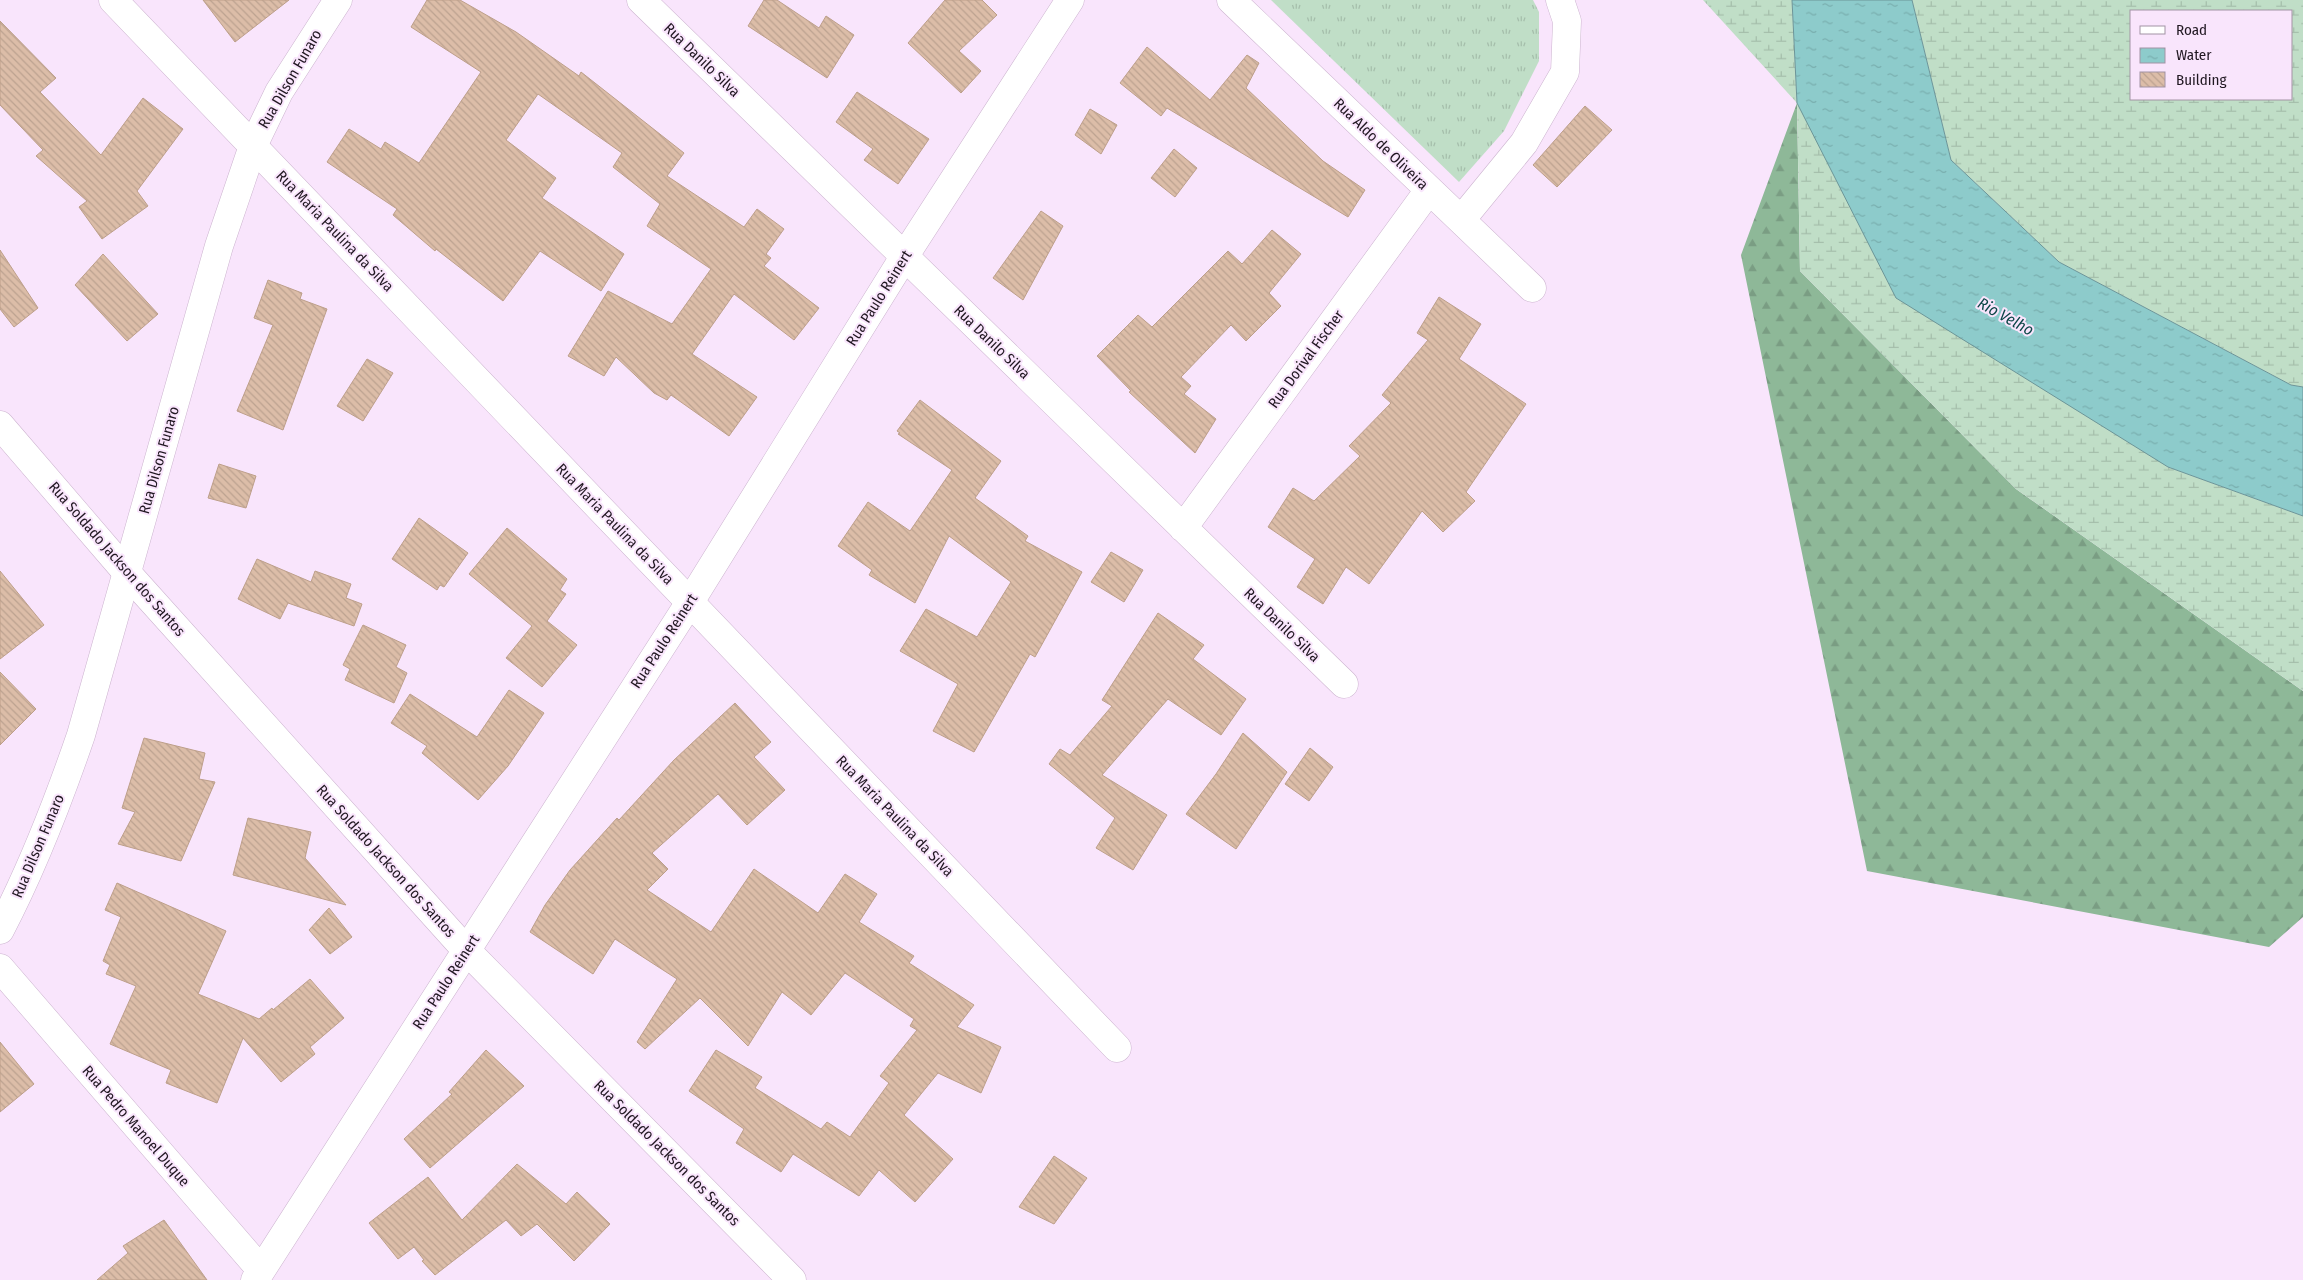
<svg xmlns="http://www.w3.org/2000/svg" width="2303" height="1280" viewBox="0 0 2303 1280" font-family="'Fira Sans Condensed',sans-serif">
  <style>
    .grass { fill: url(#grass-tufts) }
    .forest { fill: url(#forest-firs) }
    .wetland { fill: url(#wetland-marsh); fill-rule: evenodd }
    .water { fill: url(#water-ripples); stroke: #6c9598 }
    .building { fill: url(#building-back-hatch); stroke: #bd9f8a }
    .lines { fill: none; stroke-linecap: round; stroke-linejoin: round }
    .street-casing { stroke: #ccb4cf; stroke-width: 29 }
    .secondary-casing { stroke: #ccb4cf; stroke-width: 29 }
    .street { stroke: #fff; stroke-width: 28 }
    .secondary { stroke: #fff; stroke-width: 28 }
    .labels { text-anchor: middle; stroke-width: 4; stroke-linejoin: round; paint-order: stroke }
    .street-label { font-size: 15px; fill: #201721; stroke: #f9e5fc }
    .water-label { font-size: 16px; font-style: italic; fill: #0c4647; stroke: #f9e5fc }
  </style>
  <defs>
    <pattern id="grass-tufts" width="24" height="20" patternUnits="userSpaceOnUse" patternTransform="scale(1.25)"><rect width="24" height="20" fill="#c0dec7"/><path d="M3 7l-1-3M5 7V3M7 7l1-3M15 17l-1-3M17 17v-4M19 17l1-3" fill="none" stroke="#a5beab"/></pattern>
    <pattern id="forest-firs" width="22" height="20" patternUnits="userSpaceOnUse" patternTransform="scale(1.25)"><rect width="22" height="20" fill="#8eb898"/><path d="M5 1l3.5 6h-7zM16 11l3.5 6h-7z" fill="#7a9d83"/></pattern>
    <pattern id="wetland-marsh" width="20" height="14" patternUnits="userSpaceOnUse" patternTransform="scale(1.25)"><rect width="20" height="14" fill="#c0dec7"/><path d="M1 5h8M5 5V1M11 12h8M15 12V8" fill="none" stroke="#a5beab"/></pattern>
    <pattern id="water-ripples" width="26" height="14" patternUnits="userSpaceOnUse" patternTransform="scale(1.25)"><rect width="26" height="14" fill="#8dcbcb"/><path d="M2 4q2-2 4 0t4 0M15 11q2-2 4 0t4 0" fill="none" stroke="#79aeae"/></pattern>
    <pattern id="building-back-hatch" width="6" height="6" patternUnits="userSpaceOnUse" patternTransform="scale(1.25)"><rect width="6" height="6" fill="#dcbda8"/><path d="M-1 5l2 2M0 0l6 6M5-1l2 2" fill="none" stroke="#bca290"/></pattern>
  </defs>
  <rect width="100%" height="100%" fill="#f9e5fc"/>
  <path class="grass" d="M 1271,0 L 1533,0 L 1539,12 L 1539,61 L 1504,131 L 1459,182 Z"/>
  <path class="forest" d="M 1797,103 L 1800,271 L 2016,489 L 2303,691 L 2303,917 L 2269,947 L 1867,871 L 1741,255 Z"/>
  <path class="wetland" d="M 1703,0 L 1792,0 L 1797,103 L 2168,467 L 2303,516 L 2303,691 L 2016,489 L 1800,271 L 1797,103 Z
    M 1912,0 L 2303,0 L 2303,387 L 2291,385 L 2059,262 L 1951,160 ZM 2132,11 L 2292,11 L 2292,99 L 2132,99 Z"/>
  <path class="water" d="M 1792,0 L 1912,0 L 1951,160 L 2059,262 L 2291,385 L 2303,387 L 2303,516 L 2168,467 L 1896,298 L 1797,103 Z"/>
  <path class="building" d="M 203,0 L 289,0 L 235,42 Z
    M 427,0 L 460,0 L 516,32 L 579,76 L 581,72 L 684,153 L 667,176 L 744,227 L 757,209 L 784,229 L 766,254 L 771,258 L 764,266 L 819,308 L 794,340 L 734,294 L 692,354 L 757,397 L 729,436 L 671,395 L 667,400 L 654,393 L 616,357 L 604,376 L 568,356 L 608,291 L 672,324 L 711,269 L 647,226 L 660,204 L 613,167 L 622,153 L 538,94 L 506,140 L 556,178 L 542,198 L 624,254 L 601,291 L 540,251 L 503,301 L 436,249 L 435,251 L 393,215 L 397,209 L 327,162 L 349,129 L 381,149 L 385,142 L 419,163 L 481,72 L 411,27 Z
    M 764,0 L 777,0 L 819,28 L 826,16 L 854,35 L 827,78 L 748,26 Z
    M 945,0 L 982,0 L 997,15 L 959,51 L 981,71 L 961,93 L 908,43 Z
    M 0,21 L 56,78 L 40,92 L 101,155 L 143,98 L 183,129 L 137,191 L 148,206 L 102,239 L 79,207 L 87,201 L 36,156 L 43,150 L 0,105 Z
    M 1147,47 L 1210,100 L 1247,55 L 1259,63 L 1246,88 L 1323,161 L 1365,190 L 1348,217 L 1167,108 L 1161,116 L 1120,83 Z
    M 857,92 L 929,139 L 898,184 L 864,160 L 873,149 L 836,122 Z
    M 1585,106 L 1612,130 L 1557,187 L 1533,165 Z
    M 1090,109 L 1117,125 L 1101,154 L 1075,135 Z
    M 1174,149 L 1197,168 L 1175,197 L 1151,178 Z
    M 1041,211 L 1063,226 L 1023,300 L 993,278 Z
    M 1272,230 L 1301,254 L 1269,293 L 1281,306 L 1246,341 L 1231,325 L 1181,377 L 1191,386 L 1184,394 L 1216,419 L 1195,453 L 1129,392 L 1131,391 L 1097,356 L 1138,315 L 1152,327 L 1228,251 L 1242,264 Z
    M 0,250 L 38,308 L 14,327 L 0,309 Z
    M 103,254 L 158,314 L 127,341 L 75,285 Z
    M 268,280 L 302,293 L 300,299 L 327,309 L 283,430 L 237,411 L 273,325 L 254,318 Z
    M 1439,297 L 1481,324 L 1459,359 L 1526,404 L 1466,492 L 1475,501 L 1443,532 L 1422,511 L 1369,584 L 1346,567 L 1323,604 L 1297,587 L 1315,559 L 1268,527 L 1293,488 L 1314,501 L 1360,456 L 1349,446 L 1391,403 L 1382,395 L 1428,340 L 1417,333 Z
    M 367,359 L 393,373 L 363,421 L 337,406 Z
    M 920,400 L 1001,461 L 975,498 L 1028,536 L 1025,541 L 1082,572 L 1035,657 L 1030,654 L 974,752 L 933,731 L 958,684 L 900,651 L 926,609 L 977,637 L 1011,582 L 949,536 L 915,603 L 869,575 L 872,570 L 838,546 L 868,502 L 910,531 L 952,470 L 898,434 L 900,433 L 897,431 Z
    M 219,464 L 256,476 L 246,508 L 208,498 Z
    M 419,518 L 468,553 L 444,587 L 440,585 L 437,590 L 392,559 Z
    M 507,528 L 567,579 L 560,590 L 566,594 L 547,621 L 577,645 L 542,687 L 506,658 L 532,626 L 469,574 Z
    M 1111,552 L 1143,570 L 1124,602 L 1091,582 Z
    M 257,559 L 311,582 L 315,571 L 351,584 L 346,598 L 362,604 L 354,626 L 288,603 L 280,619 L 238,599 Z
    M 0,571 L 44,625 L 0,659 Z
    M 1158,613 L 1204,645 L 1193,659 L 1246,699 L 1221,735 L 1168,699 L 1102,775 L 1167,815 L 1133,870 L 1096,848 L 1115,818 L 1049,764 L 1060,749 L 1070,755 L 1112,706 L 1102,700 Z
    M 363,625 L 406,645 L 396,667 L 407,673 L 394,703 L 345,680 L 350,669 L 343,665 Z
    M 0,672 L 36,709 L 0,745 Z
    M 509,690 L 544,713 L 508,766 L 478,800 L 422,753 L 427,746 L 391,723 L 410,694 L 477,737 Z
    M 735,703 L 771,742 L 754,757 L 785,790 L 747,825 L 718,794 L 652,853 L 668,869 L 647,890 L 711,932 L 754,869 L 818,913 L 845,874 L 877,894 L 859,922 L 914,956 L 909,963 L 974,1005 L 957,1027 L 1001,1047 L 981,1093 L 938,1073 L 904,1115 L 953,1159 L 915,1202 L 879,1170 L 859,1196 L 793,1154 L 781,1172 L 736,1143 L 744,1129 L 689,1091 L 716,1050 L 762,1077 L 755,1088 L 821,1129 L 827,1122 L 850,1137 L 889,1083 L 880,1076 L 917,1030 L 910,1026 L 914,1019 L 845,973 L 811,1015 L 782,992 L 748,1046 L 700,998 L 645,1049 L 637,1042 L 677,979 L 615,939 L 593,974 L 530,932 L 545,905 L 570,870 L 617,818 L 619,820 L 674,760 Z
    M 1243,733 L 1287,772 L 1236,849 L 1186,814 L 1216,774 Z
    M 144,738 L 205,753 L 199,779 L 215,782 L 181,861 L 118,844 L 135,812 L 122,808 Z
    M 1310,748 L 1333,767 L 1309,801 L 1285,784 Z
    M 248,818 L 311,832 L 305,858 L 346,905 L 233,875 Z
    M 117,883 L 226,931 L 198,994 L 259,1019 L 272,1008 L 273,1010 L 310,979 L 344,1018 L 310,1047 L 315,1054 L 281,1082 L 243,1038 L 217,1103 L 166,1083 L 171,1070 L 110,1044 L 136,986 L 106,974 L 110,965 L 103,961 L 121,917 L 105,910 Z
    M 329,908 L 352,937 L 330,954 L 309,930 Z
    M 0,1042 L 34,1084 L 0,1112 Z
    M 486,1050 L 524,1086 L 430,1168 L 404,1139 L 452,1094 L 449,1092 Z
    M 1054,1156 L 1087,1178 L 1054,1224 L 1019,1207 Z
    M 517,1164 L 566,1204 L 577,1192 L 610,1224 L 574,1261 L 537,1224 L 521,1236 L 506,1220 L 435,1275 L 422,1261 L 424,1260 L 414,1247 L 398,1259 L 369,1223 L 428,1177 L 462,1220 Z
    M 164,1220 L 207,1280 L 97,1280 L 128,1253 L 123,1246 Z"/>
  <g class="lines">
    <defs>
      <path id="street" d="M 113,0 L 1117,1048
        M 641,0 L 1344,684
        M 1231,0 L 1532,288
        M 1461,220 L 1524,143 L 1565,72 L 1567,21 L 1560,0
        M 0,425 L 128,574 L 466,950 L 792,1280
        M 1183,528 L 1429,190"/>
      <path id="secondary" d="M 0,930 C 33,867 58,802 81,735 L 219,246 L 253,146 L 279,92 L 338,0
        M 0,968 L 261,1270
        M 255,1280 L 690,602 L 904,257 L 1070,0"/>
    </defs>
    <use href="#street" class="street-casing"/>
    <use href="#secondary" class="secondary-casing"/>
    <use href="#street" class="street"/>
    <use href="#secondary" class="secondary"/>
  </g>
  <g class="labels">
    <g class="street-label">
      <text transform="translate(702 60) rotate(44)" y="5">Rua Danilo Silva</text>
      <text transform="translate(290 79) rotate(-60)" y="5">Rua Dilson Funaro</text>
      <text transform="translate(1381 144) rotate(44)" y="5">Rua Aldo de Oliveira</text>
      <text transform="translate(335 231) rotate(46)" y="5">Rua Maria Paulina da Silva</text>
      <text transform="translate(879 298) rotate(-58)" y="5">Rua Paulo Reinert</text>
      <text transform="translate(992 342) rotate(44)" y="5">Rua Danilo Silva</text>
      <text transform="translate(1306 359) rotate(-54)" y="5">Rua Dorival Fischer</text>
      <text transform="translate(159 460) rotate(-74)" y="5">Rua Dilson Funaro</text>
      <text transform="translate(615 524) rotate(46)" y="5">Rua Maria Paulina da Silva</text>
      <text transform="translate(117 559) rotate(49)" y="5">Rua Soldado Jackson dos Santos</text>
      <text transform="translate(1282 625) rotate(44)" y="5">Rua Danilo Silva</text>
      <text transform="translate(664 641) rotate(-57)" y="5">Rua Paulo Reinert</text>
      <text transform="translate(895 816) rotate(46)" y="5">Rua Maria Paulina da Silva</text>
      <text transform="translate(38 846) rotate(-67)" y="5">Rua Dilson Funaro</text>
      <text transform="translate(386 861) rotate(48)" y="5">Rua Soldado Jackson dos Santos</text>
      <text transform="translate(446 982) rotate(-57)" y="5">Rua Paulo Reinert</text>
      <text transform="translate(136 1126) rotate(49)" y="5">Rua Pedro Manoel Duque</text>
      <text transform="translate(667 1153) rotate(45)" y="5">Rua Soldado Jackson dos Santos</text>
    </g>
    <g class="water-label">
      <text transform="translate(2006 316) rotate(29)" y="6">Rio Velho</text>
    </g>
  </g>
  <rect x="2130" y="10" width="162" height="90" fill="#f9e5fc" stroke="#a293a4"/>
  <rect x="2140" y="26" width="25" height="8" fill="#ffffff" stroke="#a293a4"/>
  <text x="2176" y="35" font-size="15" fill="#201721">Road</text>
  <rect x="2140" y="48" width="25" height="15" fill="url(#water-ripples)" stroke="#a293a4"/>
  <text x="2176" y="60" font-size="15" fill="#201721">Water</text>
  <rect x="2140" y="72" width="25" height="15" fill="url(#building-back-hatch)" stroke="#a293a4"/>
  <text x="2176" y="85" font-size="15" fill="#201721">Building</text>
</svg>
